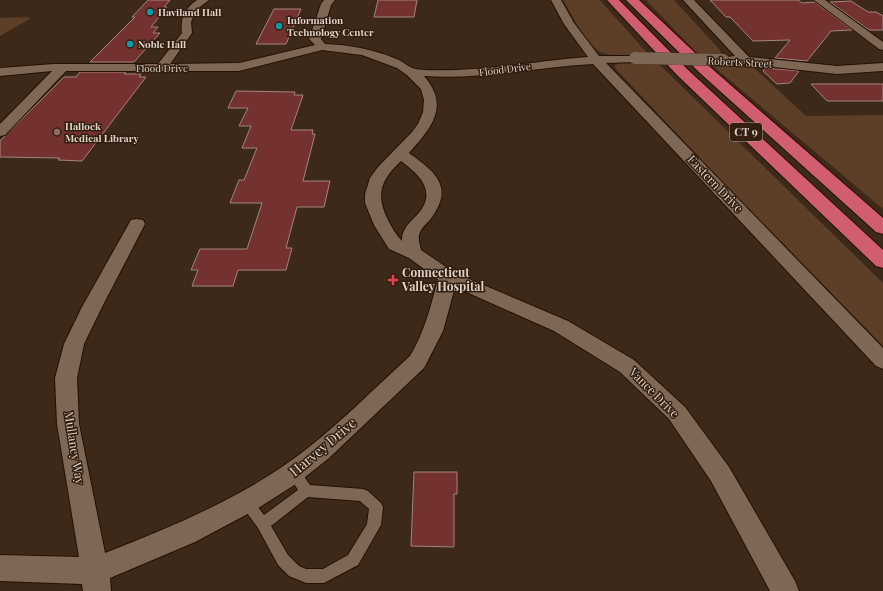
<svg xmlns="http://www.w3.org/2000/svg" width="883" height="591" viewBox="0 0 883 591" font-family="'Playfair Display',serif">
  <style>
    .green { fill: #5d3e26 }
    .building { fill: #733230; stroke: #a38381 }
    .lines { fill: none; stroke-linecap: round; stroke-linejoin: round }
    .lane-casing { stroke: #231103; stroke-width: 2 }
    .street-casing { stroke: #231103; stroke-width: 2 }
    .highway-casing { stroke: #231103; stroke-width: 2 }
    .lane { fill: #7f6756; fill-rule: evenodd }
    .street { fill: #7f6756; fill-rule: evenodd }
    .highway { fill: #d05e70; fill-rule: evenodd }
    .street-bridge-casing { stroke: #231103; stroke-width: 12; stroke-linecap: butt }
    .street-bridge { stroke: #7f6756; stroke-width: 12 }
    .culture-dot { fill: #0f9aa8; stroke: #321f10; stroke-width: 1.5 }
    .education-dot { fill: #8d6e63; stroke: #321f10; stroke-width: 1.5 }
    .health-dot { fill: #e0444e; stroke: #321f10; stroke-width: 1.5 }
    .labels { text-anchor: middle; stroke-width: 3; stroke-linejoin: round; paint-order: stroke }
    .far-poi-label { font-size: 10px; font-weight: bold; fill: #dfd2c9; stroke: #321f10; text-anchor: start }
    .far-street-label { font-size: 10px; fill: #dfd2c9; stroke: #321f10 }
    .shield { fill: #321f10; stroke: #ab9c92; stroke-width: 1 }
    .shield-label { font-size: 11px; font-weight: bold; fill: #dfd2c9 }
    .street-label { font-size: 12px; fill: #dfd2c9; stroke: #321f10 }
    .poi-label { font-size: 12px; font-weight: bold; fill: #dfd2c9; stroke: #321f10; text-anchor: start }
    .near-street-label { font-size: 14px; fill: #dfd2c9; stroke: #321f10 }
  </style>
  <rect width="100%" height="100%" fill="#3d2919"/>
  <path class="green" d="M 563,0 L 600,0 L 649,55 C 635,55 617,58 603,53 C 588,49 571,13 563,0 Z
    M 646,0 L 674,0 L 720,50 L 722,56 L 705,56 L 696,52 Z
    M 28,17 L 30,19 L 0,36 L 0,18 Z
    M 620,63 L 659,64 L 883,283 L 883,346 L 715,174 L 615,68 L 615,65 Z
    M 713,66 L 753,67 L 806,116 L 883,115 L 883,209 Z"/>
  <path class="building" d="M 148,0 L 170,0 L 164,7 L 167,7 L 151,27 L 158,27 L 153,33 L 160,33 L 134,62 L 90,62 L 135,17 L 132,17 Z
    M 378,0 L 417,0 L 414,17 L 374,17 Z
    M 710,0 L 798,0 L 802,3 L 815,2 L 852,30 L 831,31 L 807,61 L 775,58 L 790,40 L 753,41 L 730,17 L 726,17 Z
    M 851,1 L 868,12 L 876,12 L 883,16 L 883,30 L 869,30 L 830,2 Z
    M 274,9 L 301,9 L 286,44 L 256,44 Z
    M 766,68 L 799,71 L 790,83 L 777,84 L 763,71 Z
    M 80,72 L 126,72 L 124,74 L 141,74 L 139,77 L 146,77 L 82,161 L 58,160 L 60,158 L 0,157 L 0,141 L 64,77 L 76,77 Z
    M 811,84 L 883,84 L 883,101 L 827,101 Z
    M 236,91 L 295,92 L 294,95 L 303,95 L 291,130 L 313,130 L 312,134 L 315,134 L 303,181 L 330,181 L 324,207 L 297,207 L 286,248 L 292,248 L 286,270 L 238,270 L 233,286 L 192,286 L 198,270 L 191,270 L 200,249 L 247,249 L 262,203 L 230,203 L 239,180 L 244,180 L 257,148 L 242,148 L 251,126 L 239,126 L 248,108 L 228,108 Z
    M 414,472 L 457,472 L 457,494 L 454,494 L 454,547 L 411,546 Z"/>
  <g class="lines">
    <defs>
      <path id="lane" d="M 293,466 L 298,468 L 310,485 L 363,489 L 368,491 L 381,503 L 383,507 L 381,525 L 358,565 L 324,583 L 306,583 L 289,576 L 278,565 L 258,528 L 239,502 L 241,498 L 246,496 L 251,498 L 264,515 L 298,490 L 287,472 L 288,468 ZM 308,497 L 360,501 L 369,509 L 367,524 L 348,555 L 323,569 L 306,569 L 299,566 L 288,555 L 271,526 Z"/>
      <path id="street" d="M 197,0 L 209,0 L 196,10 L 191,22 L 192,33 L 170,64 L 239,63 L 315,45 L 309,39 L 321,4 L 324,0 L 335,0 L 331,5 L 321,39 L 325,44 C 349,45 372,49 394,58 C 401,60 408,67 415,69 C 427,71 442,70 455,70 C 499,69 543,60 588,57 L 564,24 L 551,0 L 561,0 L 574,23 L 599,56 L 639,56 L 641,58 L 639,60 L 635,62 L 606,63 L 883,348 L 883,369 L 876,366 L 593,64 C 537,67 481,80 424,76 C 451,107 430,129 409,153 C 435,172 454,186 432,217 C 428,223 421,227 419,235 C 418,240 420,245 421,250 L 455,273 L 568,321 L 634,360 L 685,407 L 729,467 L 795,581 L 799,591 L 770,591 L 711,481 L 669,419 L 620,372 L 554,331 L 455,287 L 443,331 L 424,368 L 329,458 L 299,482 L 255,510 L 195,542 L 110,578 L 111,591 L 83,591 L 82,584 L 0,581 L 0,555 L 79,557 L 57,424 L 55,378 L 64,344 L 82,307 L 131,220 L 137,219 L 143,220 L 145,224 L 102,307 L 84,344 L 77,378 L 79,424 L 105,553 C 166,529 227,504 282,467 C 328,436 368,394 410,356 C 424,333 431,306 438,279 L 409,258 L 389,249 L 374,225 L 365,203 L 365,194 L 370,178 L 378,167 L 412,132 L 418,124 L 423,112 L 424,100 L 421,89 L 407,75 L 397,68 L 362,55 L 322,50 L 239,71 L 66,71 L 5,135 L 0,136 L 0,124 L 52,71 L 0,76 L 0,68 L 54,64 L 158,64 L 182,33 C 180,18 185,8 197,0 ZM 401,161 C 420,175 438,192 417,215 C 410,222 401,230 402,241 C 396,235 392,228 388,220 C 375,194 381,180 401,161 Z
        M 683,0 L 694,0 L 749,57 L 837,66 L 883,63 L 883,71 L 837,74 L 745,64 L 719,62 L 717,60 L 719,58 L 735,56 Z
        M 814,0 L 825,0 L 883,42 L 883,50 L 879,49 Z"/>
      <path id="highway" d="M 607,0 L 619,0 L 687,69 L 883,250 L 883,268 L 876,266 L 677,75 Z
        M 626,0 L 639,0 L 710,67 L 883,218 L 883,234 L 876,232 L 700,73 Z"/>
    </defs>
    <use href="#lane" class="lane-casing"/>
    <use href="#street" class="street-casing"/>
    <use href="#highway" class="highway-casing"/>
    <use href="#lane" class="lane"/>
    <use href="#street" class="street"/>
    <use href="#highway" class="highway"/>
    <defs>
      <path id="street-bridge" d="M 635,58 L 723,60"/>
    </defs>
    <use href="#street-bridge" class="street-bridge-casing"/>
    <use href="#street-bridge" class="street-bridge"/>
  </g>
  <g class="culture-dot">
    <circle cx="150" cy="12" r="4"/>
    <circle cx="279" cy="26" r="4"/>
    <circle cx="130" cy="44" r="4"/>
  </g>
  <circle class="education-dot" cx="57" cy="132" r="4"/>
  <path class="health-dot" d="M391 274h4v4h4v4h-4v4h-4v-4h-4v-4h4z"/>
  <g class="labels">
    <g class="far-poi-label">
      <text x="158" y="16">Haviland Hall</text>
      <text x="287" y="24">Information<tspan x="287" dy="12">Technology Center</tspan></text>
      <text x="138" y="48">Noble Hall</text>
      <text x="65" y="130">Hallock<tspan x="65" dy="12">Medical Library</tspan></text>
    </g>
    <g class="far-street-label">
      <text transform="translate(740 62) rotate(3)" y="4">Roberts Street</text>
      <text x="162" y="72">Flood Drive</text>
      <text transform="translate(505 69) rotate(-7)" y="4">Flood Drive</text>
    </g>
    <rect class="shield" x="730" y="123" width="32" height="18" rx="3"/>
    <g class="shield-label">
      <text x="746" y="136">CT 9</text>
    </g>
    <g class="street-label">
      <text transform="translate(715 184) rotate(46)" y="4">Eastern Drive</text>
      <text transform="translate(654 393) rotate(45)" y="4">Vance Drive</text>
      <text transform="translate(74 448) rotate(81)" y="4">Mullaney Way</text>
    </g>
    <g class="poi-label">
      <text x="402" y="277">Connecticut<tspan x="402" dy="14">Valley Hospital</tspan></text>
    </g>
    <g class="near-street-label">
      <text transform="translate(323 447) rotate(-40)" y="5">Harvey Drive</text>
    </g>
  </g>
</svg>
